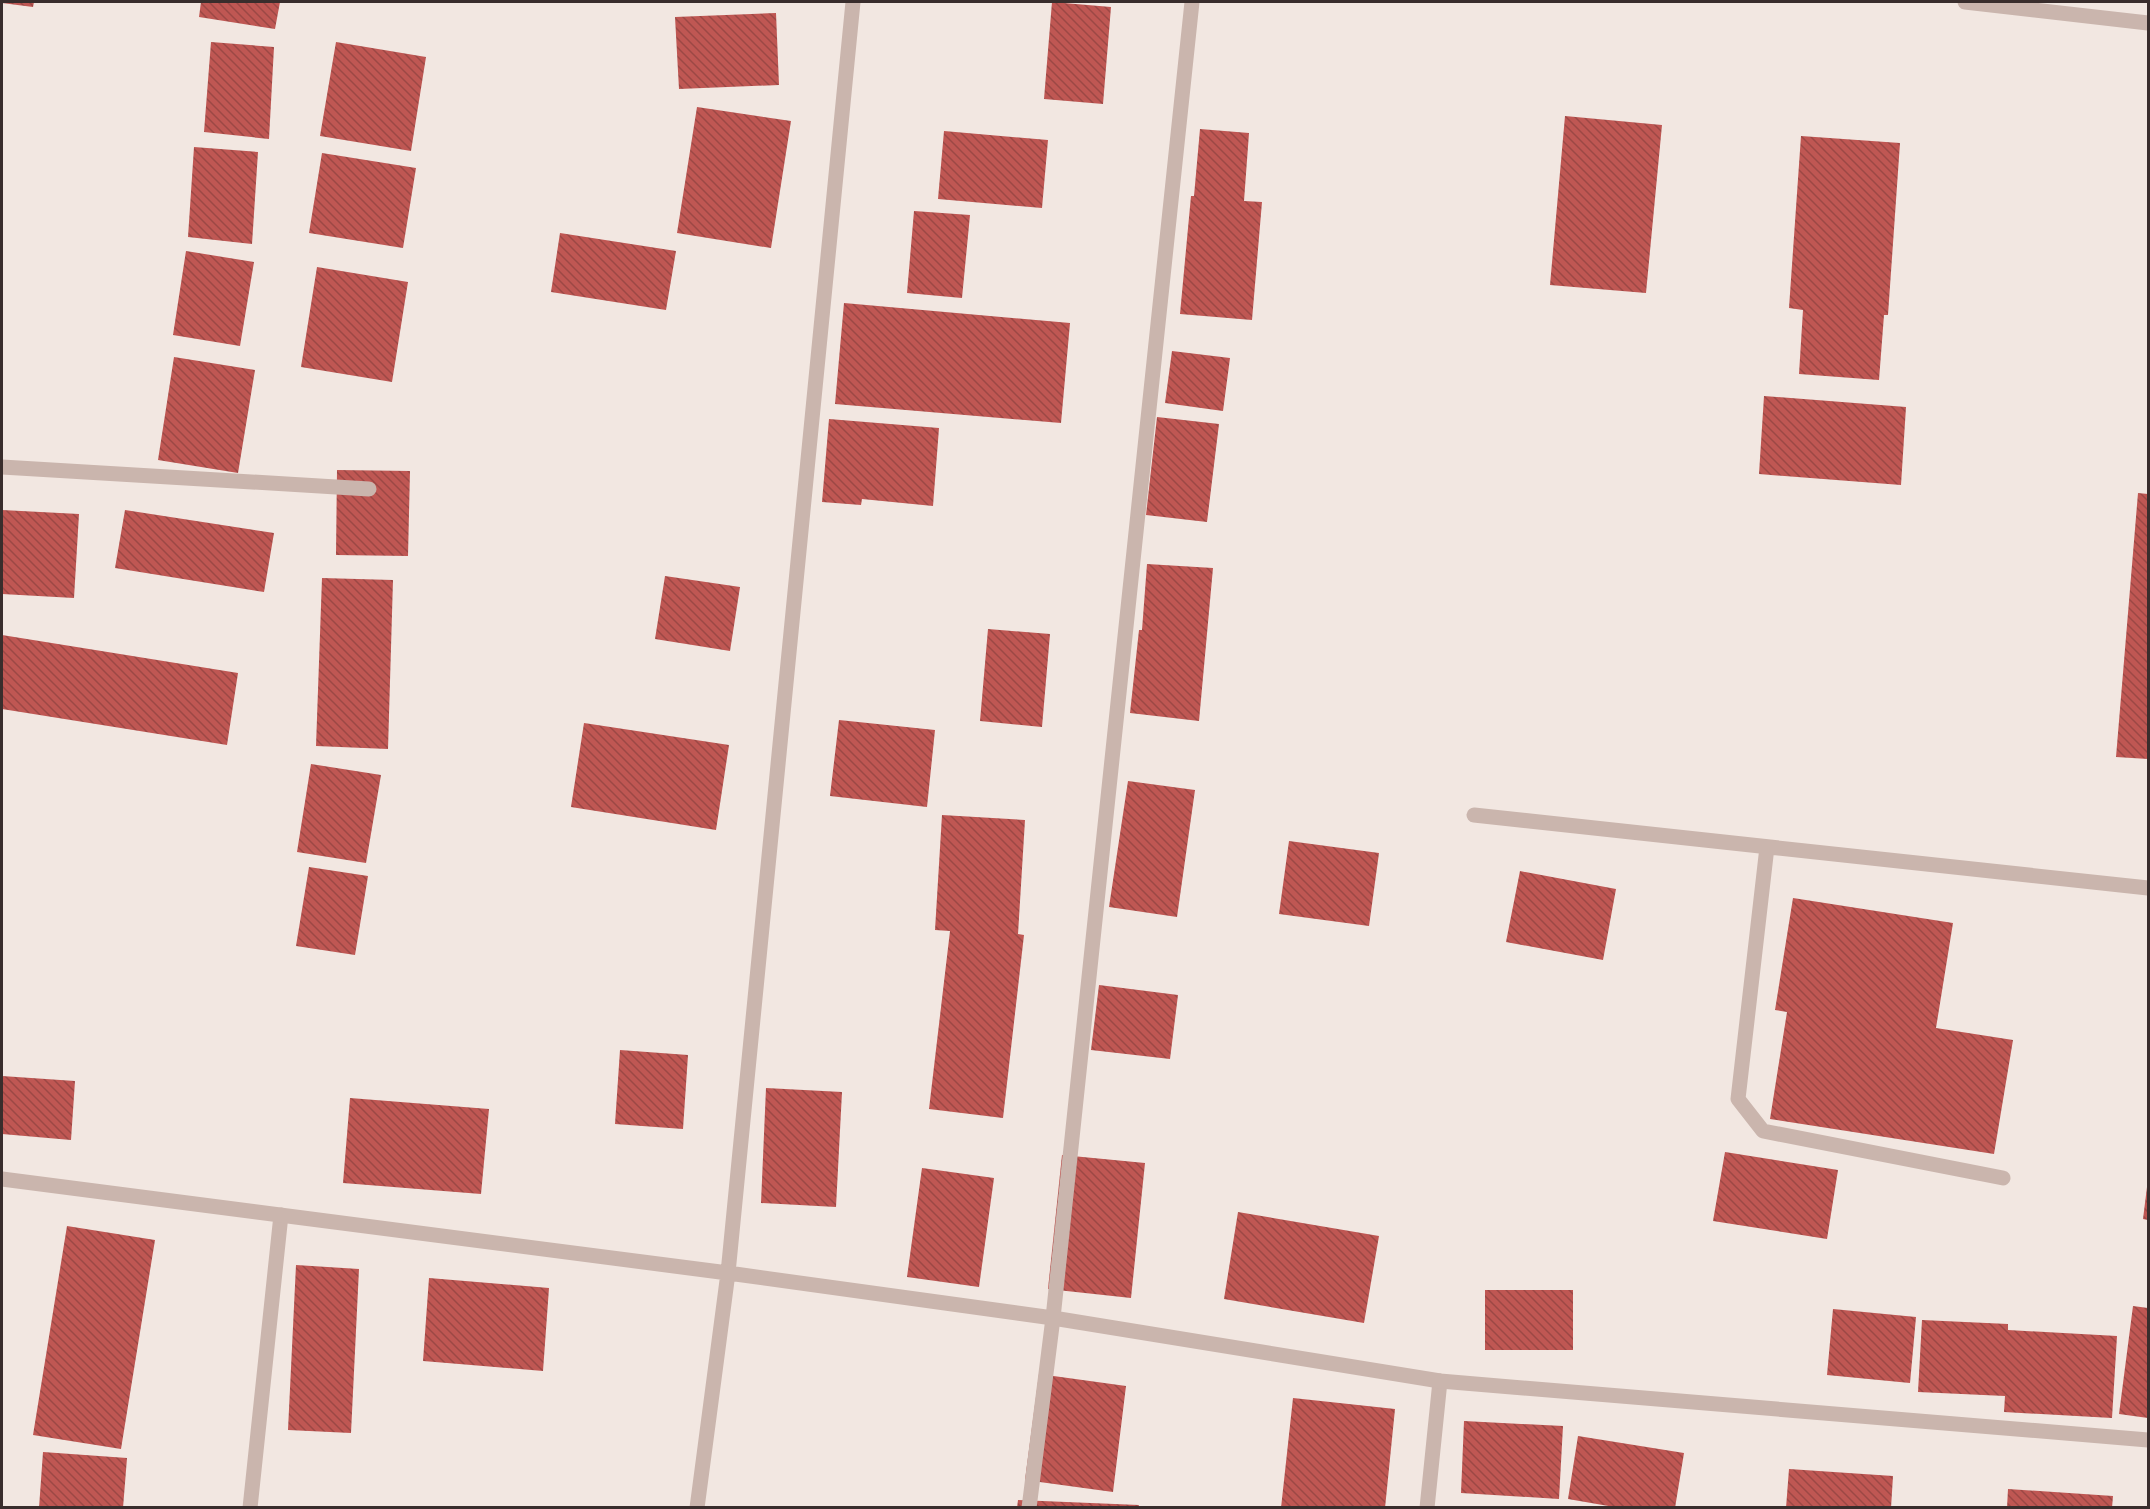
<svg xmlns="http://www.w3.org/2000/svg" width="2150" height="1509" viewBox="0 0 2150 1509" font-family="'Noto Sans',sans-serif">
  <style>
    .building { fill: url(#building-back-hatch) }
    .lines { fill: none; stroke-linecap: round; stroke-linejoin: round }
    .lane { stroke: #cab5ad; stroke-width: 15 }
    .street { stroke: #cab5ad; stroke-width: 15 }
  </style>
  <defs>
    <pattern id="building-back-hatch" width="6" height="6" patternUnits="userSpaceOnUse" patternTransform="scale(1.5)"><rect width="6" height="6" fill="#bf5753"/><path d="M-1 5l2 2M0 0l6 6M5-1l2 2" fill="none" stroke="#9c4845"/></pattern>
  </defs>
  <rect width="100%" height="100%" fill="#f2e7e1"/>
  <path class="building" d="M 2,2 L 34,2 L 33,7 L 2,3 Z
    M 201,2 L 280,2 L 275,29 L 199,17 Z
    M 1052,2 L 1111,7 L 1103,104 L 1044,99 Z
    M 776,13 L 779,85 L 679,89 L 675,17 Z
    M 211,42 L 274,47 L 269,139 L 204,132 Z
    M 336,42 L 426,57 L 411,151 L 320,136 Z
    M 697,107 L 791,121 L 771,248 L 677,233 Z
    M 1565,116 L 1662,125 L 1646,293 L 1550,285 Z
    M 1200,129 L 1249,133 L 1244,201 L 1262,202 L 1252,320 L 1180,314 L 1191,196 L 1194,196 Z
    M 944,131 L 1048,140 L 1042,208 L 938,199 Z
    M 1801,136 L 1900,143 L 1888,315 L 1884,315 L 1879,380 L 1799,374 L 1803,310 L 1789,308 Z
    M 194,147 L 258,152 L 252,244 L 188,237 Z
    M 322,153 L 416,168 L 403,248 L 309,233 Z
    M 914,211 L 970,215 L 962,298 L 907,293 Z
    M 560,233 L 676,251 L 666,310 L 551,292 Z
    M 186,251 L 254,262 L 240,346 L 173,335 Z
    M 317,267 L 408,282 L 392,382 L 301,367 Z
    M 844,303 L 1070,323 L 1061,423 L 835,404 Z
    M 1172,351 L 1230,358 L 1223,411 L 1165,403 Z
    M 174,357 L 255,370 L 238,473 L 158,460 Z
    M 1764,396 L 1906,407 L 1901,485 L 1759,474 Z
    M 1157,417 L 1219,424 L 1207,522 L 1146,515 Z
    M 829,419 L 939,428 L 933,506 L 862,499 L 861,505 L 822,502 Z
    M 337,470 L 410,471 L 408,556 L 336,555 Z
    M 2138,493 L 2148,494 L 2148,759 L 2116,757 Z
    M 2,510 L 79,514 L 74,598 L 2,594 Z
    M 125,510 L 274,533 L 264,592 L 115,568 Z
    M 1147,564 L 1213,568 L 1199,721 L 1130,713 L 1139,630 L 1142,630 Z
    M 665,576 L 740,587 L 730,651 L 655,639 Z
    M 322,578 L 393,580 L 388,749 L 316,746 Z
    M 988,629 L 1050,634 L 1042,727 L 980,721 Z
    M 2,635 L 238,673 L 227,745 L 2,709 Z
    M 839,720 L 935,730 L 927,807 L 830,796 Z
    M 584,723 L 729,745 L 716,830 L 571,807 Z
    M 311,764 L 381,775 L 366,863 L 297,852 Z
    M 1128,781 L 1195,790 L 1177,917 L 1109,907 Z
    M 942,815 L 1025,820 L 1018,934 L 1024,935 L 1003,1118 L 929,1109 L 950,931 L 935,930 Z
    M 1289,841 L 1379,853 L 1369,926 L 1279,914 Z
    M 309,867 L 368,876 L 355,955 L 296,946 Z
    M 1520,871 L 1616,889 L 1603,960 L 1506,942 Z
    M 1793,898 L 1953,923 L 1936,1028 L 2013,1040 L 1994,1154 L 1770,1119 L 1787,1012 L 1775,1010 Z
    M 1099,985 L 1178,995 L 1170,1059 L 1091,1050 Z
    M 620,1050 L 688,1055 L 683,1129 L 615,1124 Z
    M 2,1076 L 75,1081 L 71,1140 L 2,1134 Z
    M 766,1088 L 842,1092 L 836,1207 L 761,1203 Z
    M 350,1098 L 489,1109 L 481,1194 L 343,1183 Z
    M 1725,1152 L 1838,1170 L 1827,1239 L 1713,1221 Z
    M 1062,1155 L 1145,1163 L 1131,1298 L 1048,1289 Z
    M 922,1168 L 994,1178 L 979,1287 L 907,1277 Z
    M 2147,1187 L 2148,1187 L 2148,1220 L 2143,1219 Z
    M 1238,1212 L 1379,1236 L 1364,1323 L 1224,1299 Z
    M 67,1226 L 155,1240 L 121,1449 L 33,1435 Z
    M 296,1265 L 359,1269 L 351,1433 L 288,1430 Z
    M 429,1278 L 549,1288 L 543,1371 L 423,1361 Z
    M 1485,1290 L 1573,1290 L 1573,1350 L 1485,1350 Z
    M 2133,1306 L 2148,1308 L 2148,1418 L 2119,1414 Z
    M 1833,1309 L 1916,1317 L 1910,1383 L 1827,1375 Z
    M 1922,1320 L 2008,1324 L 2008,1330 L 2117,1336 L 2112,1418 L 2004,1412 L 2005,1396 L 1918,1392 Z
    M 1039,1374 L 1126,1386 L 1113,1492 L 1025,1480 Z
    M 1293,1398 L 1395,1409 L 1385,1508 L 1281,1508 Z
    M 1464,1421 L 1563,1426 L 1559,1499 L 1461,1493 Z
    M 1578,1436 L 1684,1453 L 1675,1508 L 1620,1508 L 1568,1499 Z
    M 43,1452 L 127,1458 L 123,1508 L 39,1508 Z
    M 1789,1469 L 1893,1476 L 1891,1508 L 1786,1508 Z
    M 2008,1489 L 2113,1496 L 2112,1508 L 2007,1508 Z
    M 1018,1500 L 1139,1505 L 1138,1508 L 1017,1508 Z"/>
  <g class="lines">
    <path class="lane" d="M 1474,815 L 2148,888
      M 1767,847 L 1738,1099 L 1763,1131 L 2003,1178
      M 250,1508 L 281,1215
      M 1427,1508 L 1440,1381"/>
    <path class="street" d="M 1965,2 L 2148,23
      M 2,467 L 369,489
      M 2,1179 L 728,1273 L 1053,1318 L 1440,1381 L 2148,1440
      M 697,1508 L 728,1273 L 853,2
      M 1029,1508 L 1053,1318 L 1192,2"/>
  </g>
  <rect width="2150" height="1509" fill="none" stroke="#392d2c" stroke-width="6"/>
</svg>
